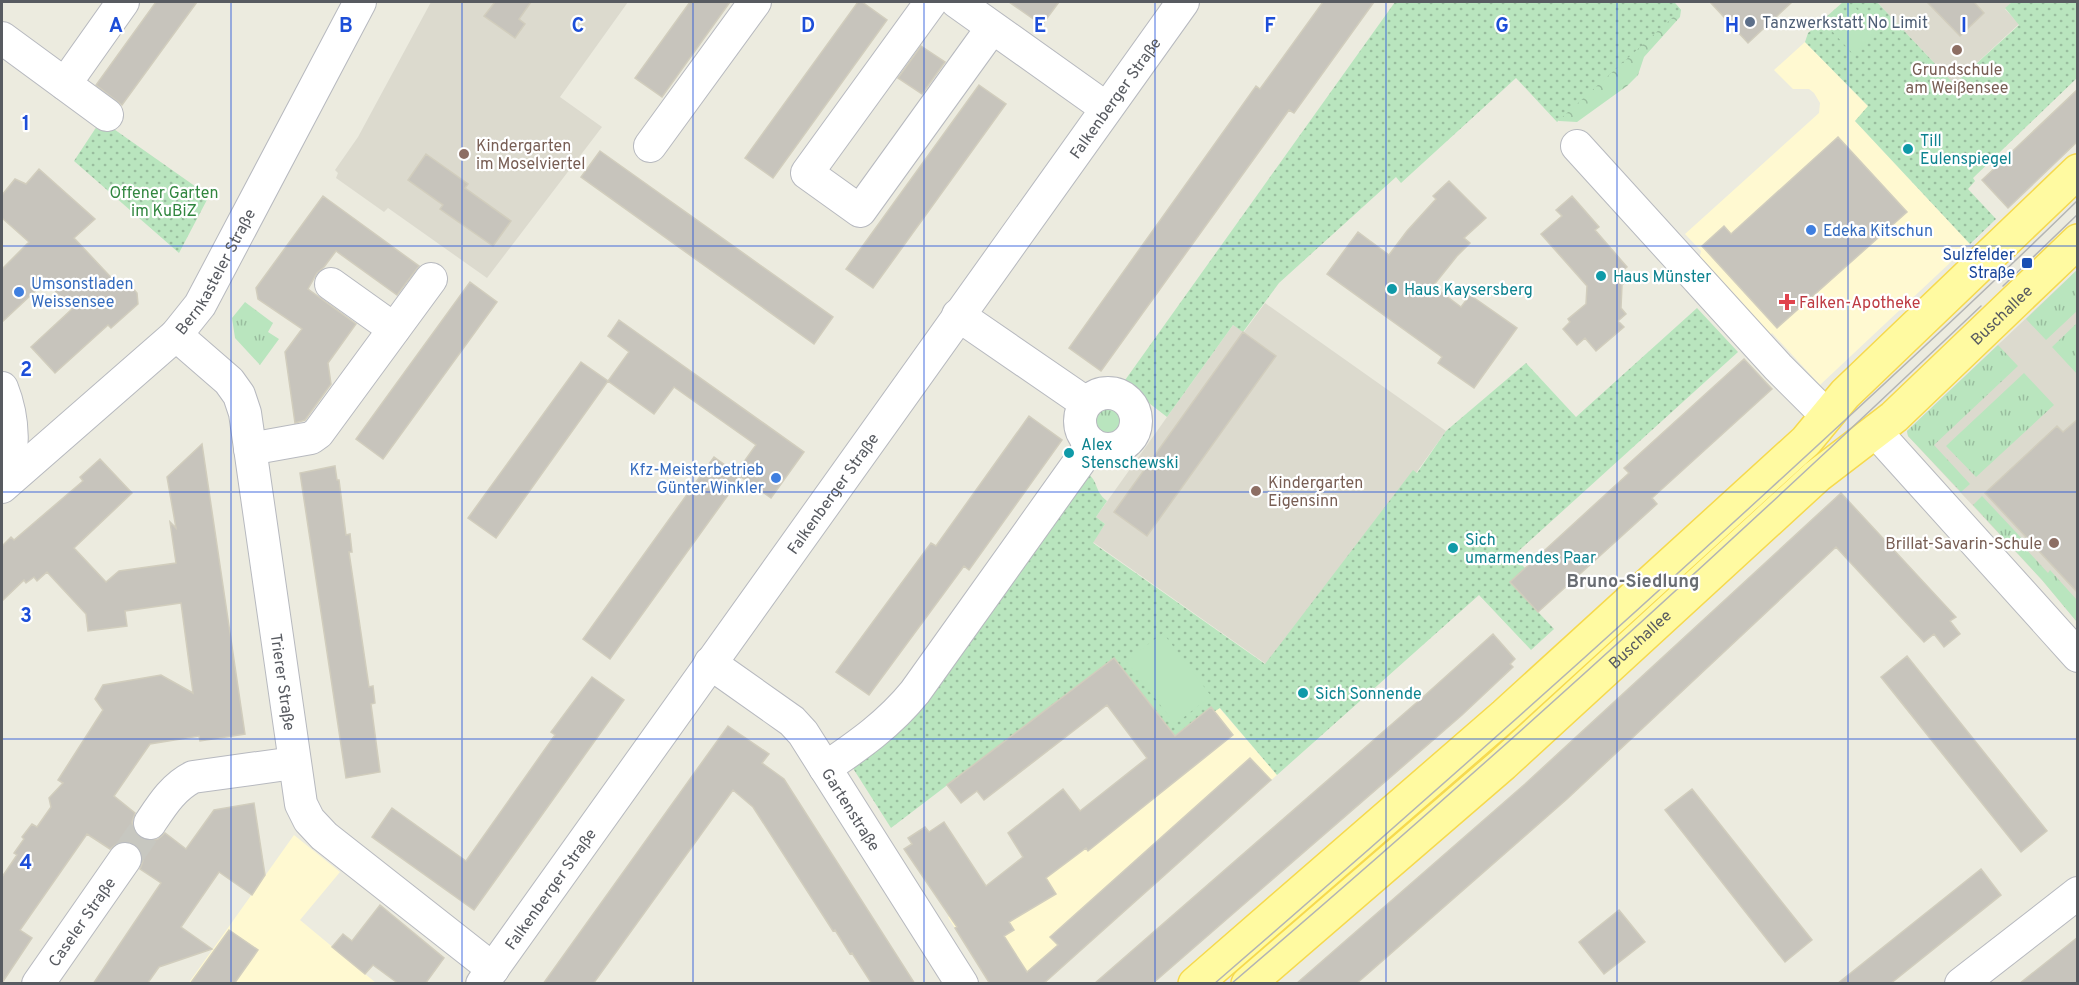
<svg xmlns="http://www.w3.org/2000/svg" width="2079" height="985" viewBox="0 0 2079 985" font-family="Overpass,sans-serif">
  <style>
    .commercial { fill: #fff9d1 }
    .education { fill: #dcdace }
    .grass { fill: url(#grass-tufts) }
    .forest { fill: url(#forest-crowns) }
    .park { fill: url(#park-dots) }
    .pitch { fill: #b9e5be }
    .building { fill: #c7c4bc; stroke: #d1cdbd; stroke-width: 1.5 }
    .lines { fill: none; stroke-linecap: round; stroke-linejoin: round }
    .minor-tunnel { stroke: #c7c7c0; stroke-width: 32; stroke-dasharray: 32 16; stroke-linecap: butt }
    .minor-casing { stroke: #b7b9bf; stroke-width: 34 }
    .major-casing { stroke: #f6d94e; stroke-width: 36 }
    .minor { stroke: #fff; stroke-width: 32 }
    .major { stroke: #fffaa1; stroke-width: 33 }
    .tram { stroke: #b3b4b4; stroke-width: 1.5 }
    .grid { fill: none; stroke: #1d4ed8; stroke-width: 1.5; stroke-opacity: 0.55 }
    .service-dot { fill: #5c6f8a; stroke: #fff; stroke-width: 2 }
    .education-dot { fill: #8d6e63; stroke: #fff; stroke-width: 2 }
    .culture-dot { fill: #0f9aa8; stroke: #fff; stroke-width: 2 }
    .shop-dot { fill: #3f7fe0; stroke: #fff; stroke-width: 2 }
    .transit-dot { fill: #1a4fb4; stroke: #fff; stroke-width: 2 }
    .health-dot { fill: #e0444e; stroke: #fff; stroke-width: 2 }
    .labels { text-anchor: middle; stroke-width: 4.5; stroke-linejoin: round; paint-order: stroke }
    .service-label { font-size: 16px; fill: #4e5e75; stroke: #fff; text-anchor: start }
    .education-label { font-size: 16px; fill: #785e54; stroke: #fff; text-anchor: start }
    .street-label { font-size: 16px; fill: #585b61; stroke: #fff }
    .culture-label { font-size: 16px; fill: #0d838f; stroke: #fff; text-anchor: start }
    .park-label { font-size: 16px; fill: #31863f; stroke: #fff }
    .shop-label { font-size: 16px; fill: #366cbe; stroke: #fff; text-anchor: start }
    .transit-label { font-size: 16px; fill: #164399; stroke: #fff; text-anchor: end }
    .health-label { font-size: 16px; fill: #be3a42; stroke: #fff; text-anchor: start }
    .neighbourhood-label { font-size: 18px; font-weight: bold; fill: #696d73; stroke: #fff }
    .grid-label { font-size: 20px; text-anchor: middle; font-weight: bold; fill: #1d4ed8; stroke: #fff; stroke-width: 4.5; stroke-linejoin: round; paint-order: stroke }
  </style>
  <defs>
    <pattern id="grass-tufts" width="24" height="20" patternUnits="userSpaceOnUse" patternTransform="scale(1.5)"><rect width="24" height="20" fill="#b9e5be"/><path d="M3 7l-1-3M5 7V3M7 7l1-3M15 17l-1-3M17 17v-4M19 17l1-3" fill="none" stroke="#99bd9e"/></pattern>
    <pattern id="forest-crowns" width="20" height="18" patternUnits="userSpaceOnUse" patternTransform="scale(1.5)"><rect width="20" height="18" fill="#b9e5be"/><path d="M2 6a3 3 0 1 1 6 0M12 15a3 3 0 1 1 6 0" fill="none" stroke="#99bd9e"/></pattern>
    <pattern id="park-dots" width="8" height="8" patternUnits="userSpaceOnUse" patternTransform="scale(1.5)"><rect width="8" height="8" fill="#b9e5be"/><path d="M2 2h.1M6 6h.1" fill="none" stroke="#99bd9e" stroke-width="1.8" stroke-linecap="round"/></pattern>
  </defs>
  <rect width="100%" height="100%" fill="#ecebdf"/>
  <path class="commercial" d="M 1805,42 L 1869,107 L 1855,121 L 1970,244 L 1820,385 L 1772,333 L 1765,340 L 1698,265 L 1701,251 L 1685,234 L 1819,113 L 1820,103 L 1814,93 L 1809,89 L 1793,89 L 1774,70 Z
    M 1216,704 L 1277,775 L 1044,983 L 990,983 L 948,917 Z
    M 294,835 L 340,872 L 300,920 L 376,983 L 188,984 Z"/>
  <path class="education" d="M 431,2 L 628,2 L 560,97 L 602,127 L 487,278 L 388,208 L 384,212 L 336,178 L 338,173 L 335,170 L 358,137 Z
    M 1877,2 L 2012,2 L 2005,9 L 2019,24 L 1954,84 Z
    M 2077,270 L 2077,622 L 2042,580 L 1908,436 L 1907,431 Z
    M 1265,303 L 1446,431 L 1416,473 L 1413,471 L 1266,664 L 1093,542 L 1105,524 L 1096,517 L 1167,417 L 1233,325 L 1244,332 Z"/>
  <path class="grass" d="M 2077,270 L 2077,311 L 2046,340 L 2026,319 Z
    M 245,302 L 273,323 L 268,332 L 279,339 L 260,365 L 235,338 L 232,318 Z
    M 2077,323 L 2077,374 L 2052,347 Z
    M 1998,345 L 2018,366 L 1934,445 L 1970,484 L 1961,492 L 1908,436 L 1907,431 Z
    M 2024,373 L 2054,405 L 1976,477 L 1946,446 Z
    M1089 421a20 20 0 1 1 40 0a20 20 0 1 1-40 0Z
    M 1982,496 L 2028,545 L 2025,548 L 2048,573 L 2050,570 L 2077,600 L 2077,622 L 2042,580 L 1973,505 Z"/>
  <path class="forest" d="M 1674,2 L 1681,10 L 1680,17 L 1644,57 L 1638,75 L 1627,86 L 1577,122 L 1559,121 L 1517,78 Z"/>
  <path class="park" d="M 1395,2 L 1674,2 L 1681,10 L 1557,122 L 1516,78 L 1401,183 L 1396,177 L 1279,283 L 1243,332 L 1233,325 L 1167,417 L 1123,383 Z
    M 1843,2 L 1877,2 L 1954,84 L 2019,25 L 2005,8 L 2012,2 L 2077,2 L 2077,78 L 1973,178 L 1975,181 L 1968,189 L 1996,219 L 1970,244 L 1855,121 L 1868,106 L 1805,42 L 1808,33 Z
    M 101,120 L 209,196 L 179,253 L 74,161 Z
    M 1697,308 L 1738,352 L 1513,556 L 1525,568 L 1510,582 L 1554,629 L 1531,650 L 1479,595 L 1277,775 L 1220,708 L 1175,736 L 1114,658 L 891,828 L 849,762 L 1082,469 C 1101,481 1092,489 1107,501 L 1096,517 L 1105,524 L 1093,543 L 1265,664 L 1413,470 L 1417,473 L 1446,431 L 1526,363 L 1576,417 Z"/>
  <path class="pitch" d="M 1855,7 L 1877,32 L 1853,54 L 1831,30 Z
    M 1163,633 L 1211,696 L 1175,724 L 1126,661 Z"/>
  <path class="building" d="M 156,2 L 197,2 L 122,105 L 96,85 Z
    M 495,2 L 531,2 L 519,19 L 525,24 L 515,38 L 484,16 Z
    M 690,2 L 730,2 L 662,97 L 635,78 Z
    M 858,2 L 862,2 L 887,20 L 773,178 L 745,158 Z
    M 1009,2 L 1059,2 L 1042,25 Z
    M 1323,2 L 1374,2 L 1294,113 L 1289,110 L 1101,371 L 1069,348 L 1256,86 L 1260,89 Z
    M 1710,2 L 1792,2 L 1748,43 Z
    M 1927,2 L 1974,2 L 1984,13 L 1960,36 Z
    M 921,46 L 945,62 L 922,94 L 898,78 Z
    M 979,85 L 1006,104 L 873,288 L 846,269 Z
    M 2078,89 L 2078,141 L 2008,208 L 1982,180 Z
    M 1838,137 L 1907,212 L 1777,328 L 1702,246 L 1724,226 L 1731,234 Z
    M 600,151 L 833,317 L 814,344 L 581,177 Z
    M 426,154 L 468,184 L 465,188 L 511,221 L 493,246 L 440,209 L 443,205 L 408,180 Z
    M 39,169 L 95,219 L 74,238 L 121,288 L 130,285 L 137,293 L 138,304 L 111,328 L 108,325 L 55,373 L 31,347 L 72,309 L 46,281 L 2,322 L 2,269 L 29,242 L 2,218 L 2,195 L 15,179 L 26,184 Z
    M 1449,181 L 1486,218 L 1464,238 L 1470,243 L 1457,256 L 1433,286 L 1461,307 L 1470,295 L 1517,328 L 1474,388 L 1438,363 L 1442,357 L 1327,274 L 1358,232 L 1389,255 L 1407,231 L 1436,199 L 1433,196 Z
    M 323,196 L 419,266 L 397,295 L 336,251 L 324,267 L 317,273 L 308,289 L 356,324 L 328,363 L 331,384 L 305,420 L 295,423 L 285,352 L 302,329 L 258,299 L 256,288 Z
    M 1572,196 L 1599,227 L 1595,230 L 1627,267 L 1621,272 L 1627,280 L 1622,285 L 1621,308 L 1626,314 L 1618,321 L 1624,327 L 1596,351 L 1585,338 L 1577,345 L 1563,329 L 1570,322 L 1568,319 L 1586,304 L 1587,286 L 1541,234 L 1562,216 L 1556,210 Z
    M 470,282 L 497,302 L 383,459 L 356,439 Z
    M 619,320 L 804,452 L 771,498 L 741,477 L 610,659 L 583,639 L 714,457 L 736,473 L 756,445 L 674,387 L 654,414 L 608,381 L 629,352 L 608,336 Z
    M 1243,332 L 1276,356 L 1147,536 L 1114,512 Z
    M 1744,359 L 1772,389 L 1652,498 L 1657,504 L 1538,612 L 1510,582 L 1629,473 L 1624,468 Z
    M 581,362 L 608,381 L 496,538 L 468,518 Z
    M 1029,416 L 1062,440 L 969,570 L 964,566 L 869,695 L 836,672 L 931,543 L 936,546 Z
    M 2078,419 L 2078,593 L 1985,493 L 2057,426 L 2063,432 Z
    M 202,444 L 245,734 L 200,741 L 199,736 L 150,744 L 114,796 L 135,813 L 132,822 L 134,831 L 140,838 L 149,841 L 158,839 L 165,833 L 186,849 L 214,810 L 254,803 L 265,875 L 252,895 L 219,872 L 181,927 L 212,949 L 159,967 L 147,984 L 93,984 L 161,883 L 140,869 L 143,861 L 141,852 L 135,844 L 127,841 L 118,843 L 110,849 L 87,834 L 20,930 L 32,938 L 2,983 L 2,877 L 17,855 L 14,853 L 24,839 L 22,837 L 32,824 L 37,827 L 51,807 L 49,798 L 63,783 L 58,780 L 103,710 L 95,699 L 103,685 L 161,675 L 193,693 L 181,603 L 125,611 L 127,626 L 88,631 L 86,614 L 47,572 L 37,581 L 34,577 L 26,583 L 24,580 L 2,601 L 2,546 L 11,537 L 14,540 L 83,481 L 80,477 L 100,459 L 132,493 L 74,548 L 106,582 L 119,571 L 176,563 L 170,522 L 176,528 L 167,477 Z
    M 335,466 L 337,480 L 339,480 L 346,535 L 350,534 L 352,552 L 349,552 L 369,687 L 373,686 L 375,703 L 371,704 L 380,772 L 346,778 L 300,473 Z
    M 1841,493 L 1956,617 L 1950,621 L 1960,634 L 1944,647 L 1934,634 L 1924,642 L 1836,547 L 1567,799 L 1356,984 L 1296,984 L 1525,784 Z
    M 1493,634 L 1515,659 L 1510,664 L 1513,667 L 1462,715 L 1152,984 L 1094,984 L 1423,697 Z
    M 1907,656 L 2047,831 L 2021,852 L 1881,677 Z
    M 1114,658 L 1175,736 L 1211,707 L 1233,735 L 1088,851 L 1086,848 L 1046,878 L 1056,894 L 1009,922 L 1014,930 L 1004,936 L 1027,972 L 1058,945 L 1050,937 L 1250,758 L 1271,780 L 1043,984 L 990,984 L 955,928 L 957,927 L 904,849 L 912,844 L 908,838 L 925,827 L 929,832 L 944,822 L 986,886 L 1023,857 L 1008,833 L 1063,789 L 1080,811 L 1147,758 L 1107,705 L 984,800 L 977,791 L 961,803 L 947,785 Z
    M 592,677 L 624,700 L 474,910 L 372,837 L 392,808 L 466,861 L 555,735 L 551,732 Z
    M 728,726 L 769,754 L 762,763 L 784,779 L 915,984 L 872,984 L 852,953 L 850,954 L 835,930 L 833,931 L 753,807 L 733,790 L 593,984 L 543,984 Z
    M 1692,789 L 1812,940 L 1785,962 L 1665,810 Z
    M 1981,869 L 2001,895 L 1890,984 L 1837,984 Z
    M 380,905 L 444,958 L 425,984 L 399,984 L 373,965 L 365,974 L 332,947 L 343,934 L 352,941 Z
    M 1619,910 L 1645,942 L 1604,974 L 1579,942 Z
    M 229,930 L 258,950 L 234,984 L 190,984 Z
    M 2078,937 L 2078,984 L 2019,984 Z"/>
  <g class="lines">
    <path class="minor-tunnel" d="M 125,859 L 150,823"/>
    <defs>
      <g id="minor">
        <path d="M 931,2 L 807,173 L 860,211 L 992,28"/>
        <path d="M 957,2 L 1106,108"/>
        <path d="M 2,38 L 107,115"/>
        <path d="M 65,84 L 123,2"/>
        <path d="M 650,146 L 755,2"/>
        <path d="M 1577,146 L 1778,367 L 1826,415"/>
        <path d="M 331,284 L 394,329"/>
        <path d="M 958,315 L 1086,403"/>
        <path id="s1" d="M 176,335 L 229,381 L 239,395 L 245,413 L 301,804 L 309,820 L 324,836 L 493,969"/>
        <path d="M 2,388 C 14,418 16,455 2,485"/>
        <circle cx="1108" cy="421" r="28"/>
        <path d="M 1876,432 L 2078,656"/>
        <path d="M 250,449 L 311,438 L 318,433 L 431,279"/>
        <path id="s2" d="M 2,487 L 176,335 L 200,305 L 360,2"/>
        <path id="s3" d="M 710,663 L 792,721 L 803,733 L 962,984"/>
        <path d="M 825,768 C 859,745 889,724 915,692 L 1092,444"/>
        <path d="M 150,823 C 162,805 173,787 193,777 L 294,763"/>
        <path id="s4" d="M 38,984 L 125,859"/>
        <path id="s5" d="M 482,984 L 1183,2"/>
        <path d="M 1961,984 L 2078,893"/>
      </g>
      <g id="major">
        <path d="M 1195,984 L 1505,715 L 1806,441 L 1845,394 L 2078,171"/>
        <path id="s6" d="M 1248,984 L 1503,764 L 1817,476 L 1894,417 L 2078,241"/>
      </g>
    </defs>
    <use href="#minor" class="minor-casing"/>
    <use href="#major" class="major-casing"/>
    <use href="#minor" class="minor"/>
    <use href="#major" class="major"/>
    <path class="tram" d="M 2003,286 L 2078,214
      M 1214,984 C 1402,822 1587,657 1770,489 C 1874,394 1977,299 2078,200
      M 1231,984 C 1487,765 1737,538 1981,306"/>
  </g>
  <path class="grid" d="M 231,2 L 231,984M 462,2 L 462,984M 693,2 L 693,984M 924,2 L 924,984M 1155,2 L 1155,984M 1386,2 L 1386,984M 1617,2 L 1617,984M 1848,2 L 1848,984M 2,246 L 2078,246M 2,492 L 2078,492M 2,739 L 2078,739"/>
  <circle class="service-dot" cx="1750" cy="22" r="6"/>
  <g class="education-dot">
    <circle cx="1957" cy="50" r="6"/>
    <circle cx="464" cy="154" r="6"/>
    <circle cx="1256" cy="491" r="6"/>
    <circle cx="2054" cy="543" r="6"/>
  </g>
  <g class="culture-dot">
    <circle cx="1908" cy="149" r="6"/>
    <circle cx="1601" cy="276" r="6"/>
    <circle cx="1392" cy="289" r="6"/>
    <circle cx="1069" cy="453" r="6"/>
    <circle cx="1453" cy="548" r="6"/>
    <circle cx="1303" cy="693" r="6"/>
  </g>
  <g class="shop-dot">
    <circle cx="1811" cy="230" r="6"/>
    <circle cx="19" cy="292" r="6"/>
    <circle cx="776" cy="478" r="6"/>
  </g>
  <rect class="transit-dot" x="2021" y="257" width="12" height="12" rx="3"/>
  <path class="health-dot" d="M1784 293h6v6h6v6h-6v6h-6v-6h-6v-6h6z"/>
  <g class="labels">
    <g class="service-label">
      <text x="1762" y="28">Tanzwerkstatt No Limit</text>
    </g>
    <g class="education-label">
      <text x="1957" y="75" text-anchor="middle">Grundschule<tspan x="1957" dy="18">am Weißensee</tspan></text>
      <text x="476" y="151">Kindergarten<tspan x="476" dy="18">im Moselviertel</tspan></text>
      <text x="1268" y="488">Kindergarten<tspan x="1268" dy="18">Eigensinn</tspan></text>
      <text x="2042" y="549" text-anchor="end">Brillat-Savarin-Schule</text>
    </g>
    <g class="street-label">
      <text dy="6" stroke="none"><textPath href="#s5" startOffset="1089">Falkenberger Straße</textPath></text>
      <text dy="6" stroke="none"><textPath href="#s2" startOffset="306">Bernkasteler Straße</textPath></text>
      <text dy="6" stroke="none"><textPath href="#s6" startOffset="1008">Buschallee</textPath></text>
      <text dy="6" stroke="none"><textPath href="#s5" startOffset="603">Falkenberger Straße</textPath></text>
      <text dy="6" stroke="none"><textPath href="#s6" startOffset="522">Buschallee</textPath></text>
      <text dy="6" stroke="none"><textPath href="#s1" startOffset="378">Trierer Straße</textPath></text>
      <text dy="6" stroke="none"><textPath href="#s3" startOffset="207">Gartenstraße</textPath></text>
      <text dy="6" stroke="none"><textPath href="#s5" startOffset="117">Falkenberger Straße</textPath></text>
      <text dy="6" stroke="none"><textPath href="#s4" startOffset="76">Caseler Straße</textPath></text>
    </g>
    <g class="culture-label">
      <text x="1920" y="146">Till<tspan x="1920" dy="18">Eulenspiegel</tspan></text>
      <text x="1613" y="282">Haus Münster</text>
      <text x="1404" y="295">Haus Kaysersberg</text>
      <text x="1081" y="450">Alex<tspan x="1081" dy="18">Stenschewski</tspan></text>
      <text x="1465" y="545">Sich<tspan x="1465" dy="18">umarmendes Paar</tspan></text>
      <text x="1315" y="699">Sich Sonnende</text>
    </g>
    <g class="park-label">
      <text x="164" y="198">Offener Garten<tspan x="164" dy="18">im KuBiZ</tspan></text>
    </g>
    <g class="shop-label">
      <text x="1823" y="236">Edeka Kitschun</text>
      <text x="31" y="289">Umsonstladen<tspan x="31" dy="18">Weissensee</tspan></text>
      <text x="764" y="475" text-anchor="end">Kfz-Meisterbetrieb<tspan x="764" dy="18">Günter Winkler</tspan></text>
    </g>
    <g class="transit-label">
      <text x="2015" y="260">Sulzfelder<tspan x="2015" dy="18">Straße</tspan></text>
    </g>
    <g class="health-label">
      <text x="1799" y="308">Falken-Apotheke</text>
    </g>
    <g class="neighbourhood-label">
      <text x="1633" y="587">Bruno-Siedlung</text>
    </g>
  </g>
  <g class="grid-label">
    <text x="116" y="32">A</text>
    <text x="346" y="32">B</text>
    <text x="578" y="32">C</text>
    <text x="808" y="32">D</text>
    <text x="1040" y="32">E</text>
    <text x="1270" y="32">F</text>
    <text x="1502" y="32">G</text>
    <text x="1732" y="32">H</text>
    <text x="1964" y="32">I</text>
    <text x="26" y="130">1</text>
    <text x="26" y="376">2</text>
    <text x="26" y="622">3</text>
    <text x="26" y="869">4</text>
  </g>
  <rect width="2079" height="985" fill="none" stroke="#585b61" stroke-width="6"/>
</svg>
